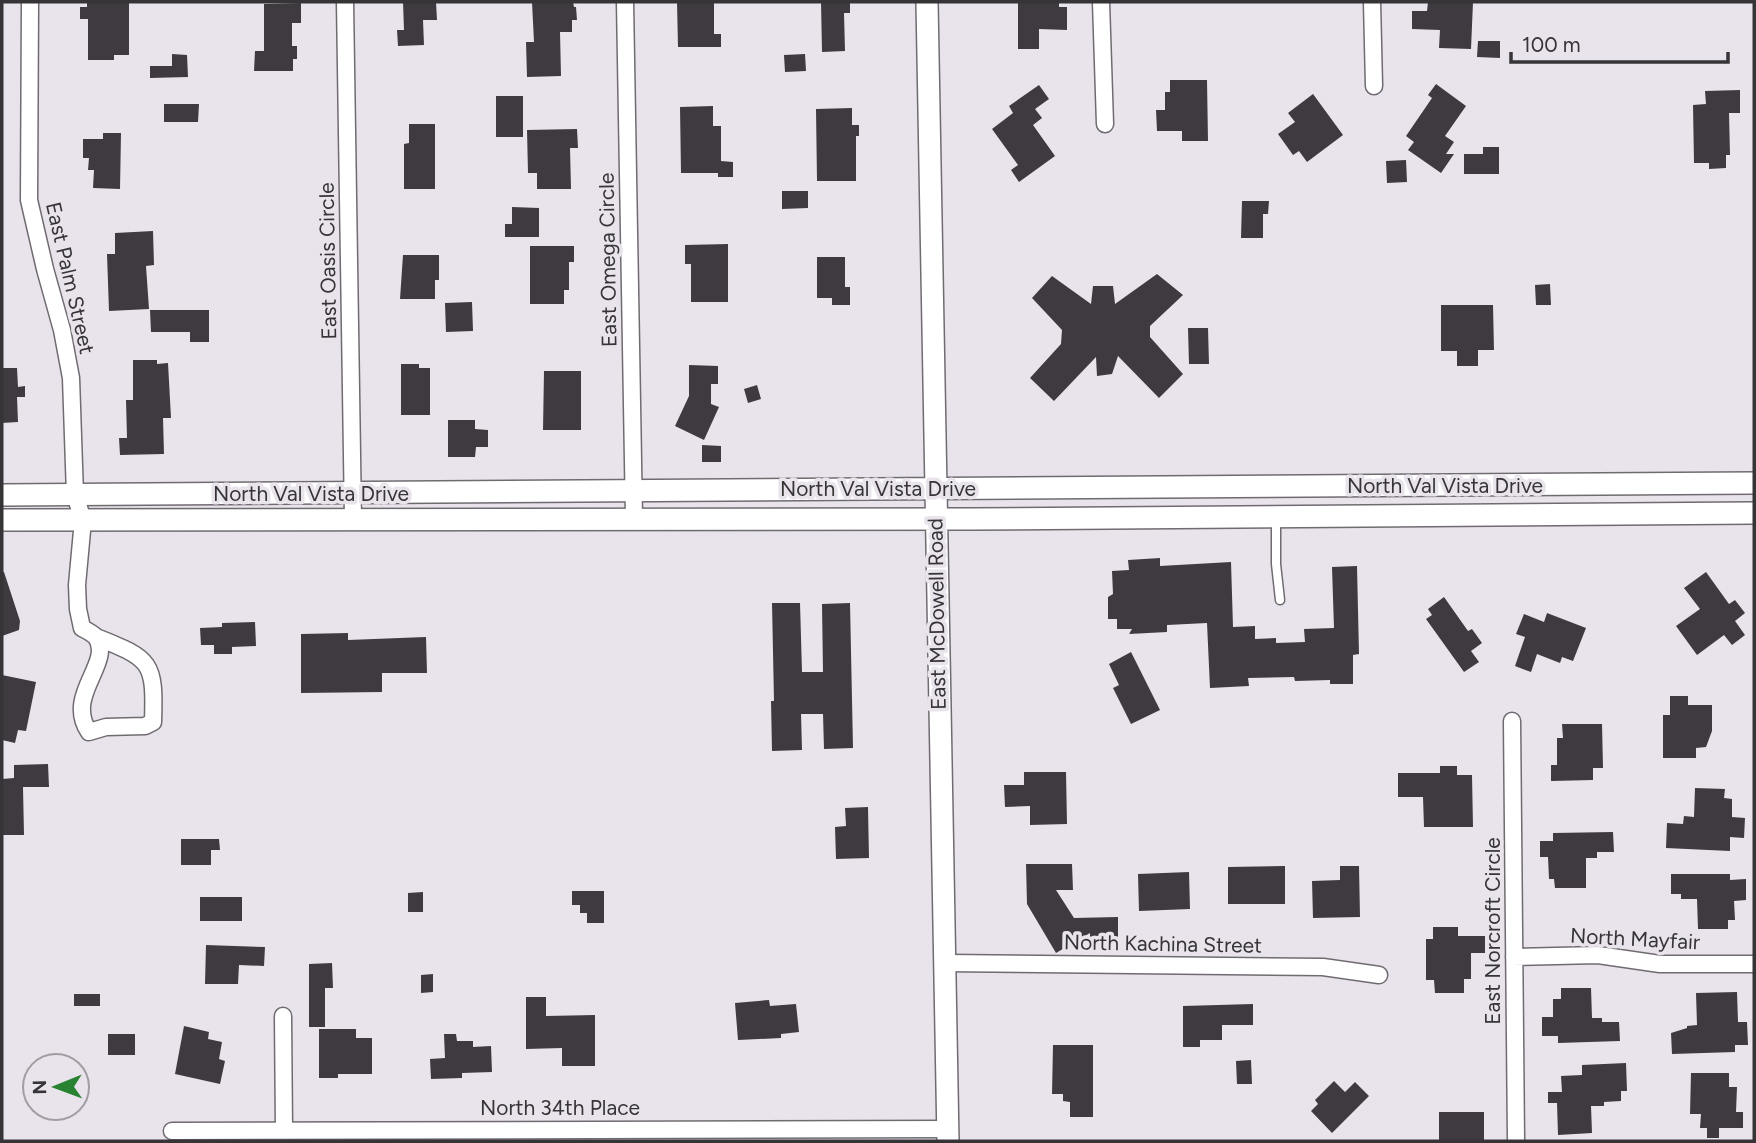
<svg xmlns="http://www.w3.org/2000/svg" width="1756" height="1143" font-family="Figtree,sans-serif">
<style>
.building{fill:#3f3a40}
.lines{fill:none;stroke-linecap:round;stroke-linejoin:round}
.service-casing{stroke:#706b71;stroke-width:11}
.minor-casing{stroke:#706b71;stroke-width:19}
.secondary-casing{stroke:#706b71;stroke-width:24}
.service{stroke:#fff;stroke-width:8}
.minor{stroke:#fff;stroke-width:16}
.secondary{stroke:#fff;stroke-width:21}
.labels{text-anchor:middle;stroke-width:7;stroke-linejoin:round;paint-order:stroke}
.street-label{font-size:21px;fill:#363437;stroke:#e9e3eb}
</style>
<rect width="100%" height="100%" fill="#e9e3eb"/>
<path class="building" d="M87,2H129V55H114V60H88V19H80V7H87Z
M403,2H436L437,20H423L424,45L398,46L397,30H404Z
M532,2H573L574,7H576L577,20H572V32H560L561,76L527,77L526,42H534Z
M677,2H714V34H721V47H678Z
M821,2H850V13H844L845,51L822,52Z
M1018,2H1059V7H1067V30L1039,29V49H1018Z
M1428,2H1473L1471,49L1439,48L1440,30L1412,29V11H1427Z
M301,3V23H292V46H297V59H293V71H254L255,51H264V4Z
M1478,41H1500V58L1477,57Z
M172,54L187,55L188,77L150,78V66H172Z
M805,54L806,71L785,72L784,55Z
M1170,80H1207L1208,141H1182V131H1157L1156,110H1165V92H1170Z
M1436,84L1466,106L1445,136L1454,142L1446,154H1454L1441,173L1408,150L1414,142L1406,136L1432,98L1428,95Z
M1039,85L1049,99L1035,109L1042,118L1033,125L1055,156L1019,182L1011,170L1018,165L992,129L1013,113L1009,106Z
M1740,90V113H1729L1730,155H1726V168L1709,169V163H1694L1693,105L1706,104L1705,91Z
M1313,94L1343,135L1307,162L1299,151L1293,155L1278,134L1295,122L1288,113Z
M496,96H523V137H496Z
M164,104H199L198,122H164Z
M713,106V126H721V161L733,162V177H718V173H681L680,107Z
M852,108V125H859V136H856V181H817L816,109Z
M409,124H435V189H404V144L409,143Z
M577,129L578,148H570L571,189H537V173H528L527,130Z
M103,133H121L120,189L93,188L94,170H88L89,158H83V139H103Z
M1483,147H1499V174H1464V154H1483Z
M1406,160L1407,182L1387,183L1386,161Z
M782,191H808V208L782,209Z
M1242,201H1269L1268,214H1263V238H1241Z
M512,207L539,208V237H505V224H512Z
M153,231L154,265L146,266L149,309L109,311L107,254H115V233Z
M728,244V302H691V264H685V245Z
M530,246H574V262H569V290H564V304H530Z
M403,255H439V280H435V299H400Z
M817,257H845V287H850V305H832V298H817Z
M1157,274L1183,295L1150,326V337L1183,374L1159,398L1118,356L1112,374L1097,376L1096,357L1054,401L1030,378L1061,344L1062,330L1032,298L1052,276L1091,304L1093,286H1113L1115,304Z
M1550,284L1551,305H1536L1535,285Z
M472,302L473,331L446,332L445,303Z
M1441,305H1493L1494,350H1478V366H1457V351H1441Z
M150,310H209V342H190V332H151Z
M1188,328H1208L1209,364H1189Z
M133,360H157V364L168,363L171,418H163L164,454L120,455L119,438H127L126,400H133Z
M401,364H419V368H430V415H401Z
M689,365L718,366V384H711V404L719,407L704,440L675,426L689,396Z
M2,368H17L18,387L25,386V397H17L18,422L2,423Z
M544,371H581V430H543Z
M757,385L761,399L748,403L744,389Z
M448,420H475V429L488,430V447H476L475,457H448Z
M702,445L721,446V462H702Z
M1160,558V566L1231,562L1233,627L1255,626V639L1276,638V643L1305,642L1304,629L1334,628L1332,567L1357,566L1359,654L1353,655V684H1330V680L1295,681L1294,677L1248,678L1249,686L1210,688L1207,623L1167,625V632L1129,634L1132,629H1117V619H1108V597L1113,594L1112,571L1129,570L1128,560Z
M2,572H4L20,621L19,630L2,636Z
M1706,572L1729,604L1735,600L1745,613L1735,621L1745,635L1732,645L1724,635L1697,655L1676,626L1700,609L1684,588Z
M1444,597L1468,631L1472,629L1482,643L1471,651L1479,662L1464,672L1426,619L1432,615L1428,609Z
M772,603H800L802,672H823L822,604L850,603L853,748L824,749L823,714H801L802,750L772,751L771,701H774Z
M1547,613L1586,628L1573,661L1562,657L1560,663L1537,654L1531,672L1515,666L1525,637L1516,634L1524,614L1544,622Z
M255,622L256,646L232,647V654H214V645H201L200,628L222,627V623Z
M348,633V640L426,637L427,673H382V692L301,693V634Z
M1131,652L1160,710L1131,724L1113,688L1119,685L1109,664Z
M2,675L36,682L26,731L18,730L15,743L2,740Z
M1670,696H1688V705H1712V731L1706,747L1696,748V758H1663V715H1670Z
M1562,724H1602L1603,768H1593V780L1551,781V765H1557V738H1563Z
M48,764L49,787H23L24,835H2V779L14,778V765Z
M1440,766H1457V775H1472L1473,827H1424L1423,797H1398V773H1440Z
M1024,772H1066L1067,824L1030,825V806L1005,807L1004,785H1024Z
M1695,788L1725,789L1724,798L1732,799V817L1745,818L1744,838L1730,837V851L1666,848L1667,823L1683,824L1684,816L1694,817Z
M868,807L869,858L836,859L835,827L846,826L845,808Z
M1613,832L1614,852H1597V858H1586V888H1555L1554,879H1549L1548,857H1540V841H1553V833Z
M181,839H219L220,850H211V865H181Z
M1026,864H1072L1073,890H1056L1074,918L1118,917V949H1090V933L1056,953L1027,904Z
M1285,866V904H1228V867Z
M1340,866H1359L1360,917L1313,918L1312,881L1340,880Z
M1189,872L1190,909L1139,911L1138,874Z
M1671,874H1730V880L1746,879V900L1734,901L1735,920H1728V929H1698L1697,899H1681V894H1671Z
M572,891H604V923H587V913H580V905H572Z
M423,892V912H408V893Z
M200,897H242V921H200Z
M1433,927H1458V936H1485V953H1471V979H1464V993H1435L1434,980H1426V939H1433Z
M206,945L265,947L264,966L239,965L238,984H205Z
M332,963L333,988H325V1027H309V964Z
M433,974V992L421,993V975Z
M1561,988H1591L1592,1018H1602V1022H1619L1620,1041L1558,1043V1036H1542V1017H1553V999H1561Z
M1737,992L1738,1022H1747L1748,1045H1735V1052L1672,1054L1671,1033L1687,1028V1026L1697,1025L1696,993Z
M74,994H100V1006H74Z
M526,997H546V1016L595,1015V1066H562V1048L526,1049Z
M769,1000L770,1006L796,1004L799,1032L781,1034V1038L738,1040L735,1003Z
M1253,1004V1025H1222V1040H1200V1047H1183V1006Z
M184,1026L209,1032L208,1039L222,1042L219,1059L225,1061L220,1084L175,1074Z
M319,1029H356V1038H372V1074H338V1078H319Z
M108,1034H135V1055H108Z
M444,1034H456L457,1041H473V1047L491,1046L492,1072L462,1073V1078L431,1079L430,1059L445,1058Z
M1053,1045H1093V1117H1070V1102L1063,1101V1094H1052Z
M1251,1060L1252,1084H1237L1236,1061Z
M1626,1063L1627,1091H1621V1101L1604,1102V1106H1591L1592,1133L1558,1135L1557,1103H1548V1092H1562L1561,1076L1582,1075V1065Z
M1691,1073H1729V1087H1737L1736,1112H1743V1128H1719V1138H1707V1128H1700L1701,1114H1690Z
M1334,1081L1345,1092L1355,1082L1369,1096L1332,1133L1311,1111L1318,1104L1315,1100Z
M1439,1112H1484V1141H1439Z"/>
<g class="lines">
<g class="service-casing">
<path id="service" d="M1276,520V564L1280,600"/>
</g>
<g class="minor-casing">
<path id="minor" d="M30,2L29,200L45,269L62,330L71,378L75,495L83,520L77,585L78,609L82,628C86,630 93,634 96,637C114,663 64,695 89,732L106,727L145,726L153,722C155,662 152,659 96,637
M345,2L353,520
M625,2L634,518
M1101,2L1105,124
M1372,2L1374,86
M1512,721L1516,1141
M1514,957L1598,955L1660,964H1754
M946,963L1323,967L1379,975
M283,1016L284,1130
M172,1131L948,1129"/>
</g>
<g class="secondary-casing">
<path id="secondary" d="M927,2L948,1141
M2,495L1754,483
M2,520L973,519L1754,513"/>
</g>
<use href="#service" class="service"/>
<use href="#minor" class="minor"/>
<use href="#secondary" class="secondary"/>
</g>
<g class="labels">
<g class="street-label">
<text transform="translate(608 260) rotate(-91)" y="7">East Omega Circle</text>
<text transform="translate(328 261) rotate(-91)" y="7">East Oasis Circle</text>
<text transform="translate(70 278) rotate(77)" y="7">East Palm Street</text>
<text x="1445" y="493">North Val Vista Drive</text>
<text x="878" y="496">North Val Vista Drive</text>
<text x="311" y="501">North Val Vista Drive</text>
<text transform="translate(937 614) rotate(-91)" y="7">East McDowell Road</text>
<text transform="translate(1493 931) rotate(-90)" y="7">East Norcroft Circle</text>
<text transform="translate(1635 939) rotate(3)" y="7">North Mayfair</text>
<text transform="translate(1163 944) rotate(1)" y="7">North Kachina Street</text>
<text x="560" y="1115">North 34th Place</text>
</g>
</g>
<rect width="1756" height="1143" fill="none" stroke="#363437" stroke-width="7"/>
<g transform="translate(56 1087) rotate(269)"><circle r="33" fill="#e9e3eb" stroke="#a19da3" stroke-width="2"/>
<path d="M0-5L12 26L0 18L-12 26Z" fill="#288231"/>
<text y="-10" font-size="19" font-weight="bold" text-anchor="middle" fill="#363437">N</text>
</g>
<path d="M1511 52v10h217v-10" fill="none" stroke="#363437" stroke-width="3.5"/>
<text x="1522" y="52" font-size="21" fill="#363437" stroke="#e9e3eb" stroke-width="5" paint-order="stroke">100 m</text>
</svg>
